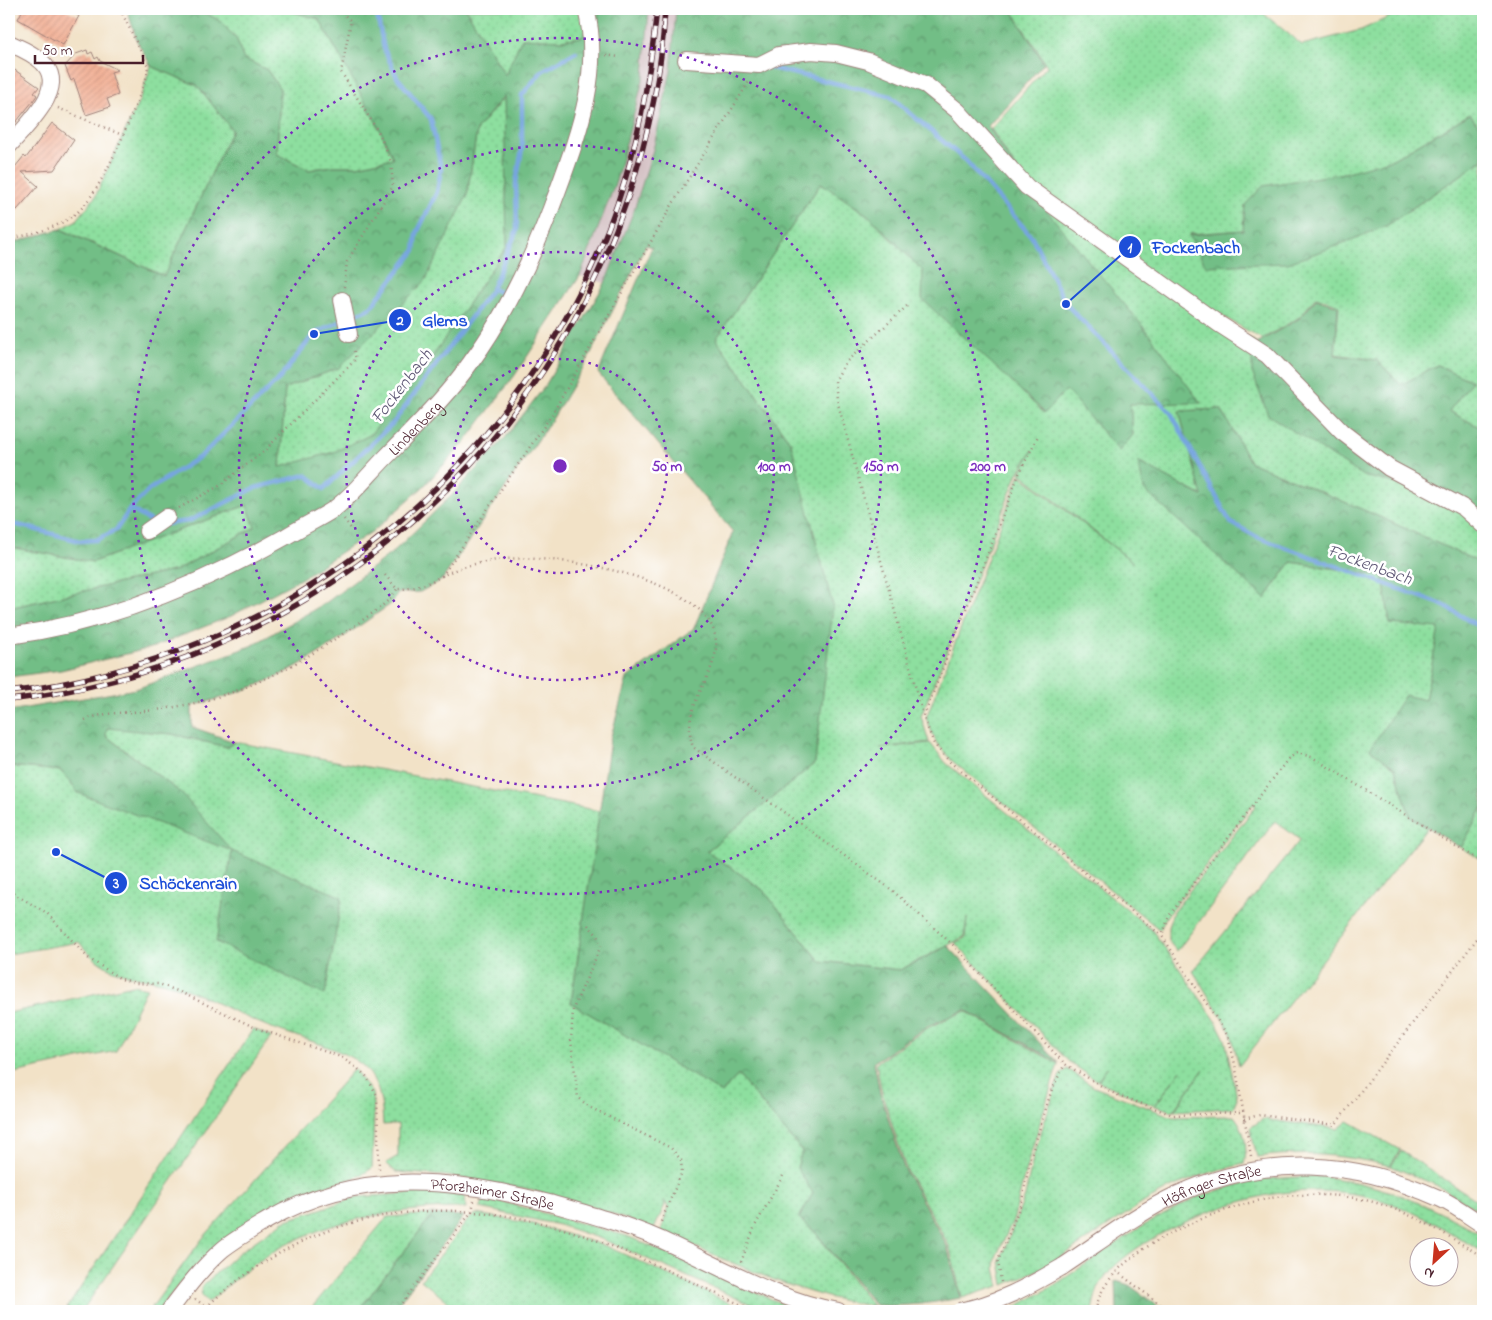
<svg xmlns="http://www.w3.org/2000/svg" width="1492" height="1320" font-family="'Indie Flower',sans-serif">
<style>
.railway{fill:#d2bec1}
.green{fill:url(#green-dots);stroke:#6c7f65}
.forest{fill:url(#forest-crowns);stroke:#5e6e58;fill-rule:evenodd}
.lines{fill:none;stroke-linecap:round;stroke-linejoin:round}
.stream{stroke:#76a5df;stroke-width:4.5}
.building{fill:url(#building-hatch)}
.minor-casing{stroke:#9e8079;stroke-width:18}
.path{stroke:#9e8079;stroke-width:2.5;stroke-dasharray:1 4;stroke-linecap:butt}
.minor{stroke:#fff;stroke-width:16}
.rail-casing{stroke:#4a1f2b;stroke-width:5.5}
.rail{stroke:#fff;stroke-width:4;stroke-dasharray:11;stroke-linecap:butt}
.minor-bridge-casing{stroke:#9e8079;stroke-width:18;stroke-linecap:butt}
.minor-bridge{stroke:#fff;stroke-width:16}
.ring{fill:none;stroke:#7b2cbf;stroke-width:2.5;stroke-dasharray:2.5 5}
.labels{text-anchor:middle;stroke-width:5;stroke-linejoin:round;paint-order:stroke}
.street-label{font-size:16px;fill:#4a1f2b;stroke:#fff}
.water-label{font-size:18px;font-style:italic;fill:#5c5573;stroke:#fff}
.centre{fill:#7b2cbf;stroke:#fff;stroke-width:2.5}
.ring-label{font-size:15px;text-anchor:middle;font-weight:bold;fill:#7b2cbf;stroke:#fff;stroke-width:5;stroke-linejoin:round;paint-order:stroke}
.leader{fill:none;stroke:#1d4ed8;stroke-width:2}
.callout-dot{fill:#1d4ed8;stroke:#fff;stroke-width:2}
.mark-label{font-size:15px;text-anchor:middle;font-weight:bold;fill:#fff}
.callout-label{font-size:18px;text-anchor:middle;font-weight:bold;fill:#1d4ed8;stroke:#fff;stroke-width:5;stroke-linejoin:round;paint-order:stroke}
</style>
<defs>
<pattern id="green-dots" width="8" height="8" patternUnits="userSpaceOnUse" patternTransform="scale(1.25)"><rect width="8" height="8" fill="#8ddf9f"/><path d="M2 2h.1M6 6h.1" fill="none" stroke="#7bbf89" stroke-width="1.8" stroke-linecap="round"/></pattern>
<pattern id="forest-crowns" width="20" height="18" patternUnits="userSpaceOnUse" patternTransform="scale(1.25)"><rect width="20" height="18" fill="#72be86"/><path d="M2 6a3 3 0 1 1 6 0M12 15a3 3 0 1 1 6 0" fill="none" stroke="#609a6e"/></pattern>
<pattern id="building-hatch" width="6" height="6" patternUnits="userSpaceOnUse" patternTransform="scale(1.25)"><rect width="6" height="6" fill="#f2b095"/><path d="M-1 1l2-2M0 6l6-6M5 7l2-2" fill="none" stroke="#d19781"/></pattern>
</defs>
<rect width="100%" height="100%" fill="#fff"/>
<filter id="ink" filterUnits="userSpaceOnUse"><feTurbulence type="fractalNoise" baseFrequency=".02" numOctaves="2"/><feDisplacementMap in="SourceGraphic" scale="10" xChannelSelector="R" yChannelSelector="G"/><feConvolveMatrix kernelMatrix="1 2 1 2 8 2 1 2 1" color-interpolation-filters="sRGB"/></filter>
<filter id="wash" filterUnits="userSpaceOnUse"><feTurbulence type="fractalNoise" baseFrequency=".0096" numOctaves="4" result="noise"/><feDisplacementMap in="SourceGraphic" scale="20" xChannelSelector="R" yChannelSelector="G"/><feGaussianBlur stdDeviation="1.12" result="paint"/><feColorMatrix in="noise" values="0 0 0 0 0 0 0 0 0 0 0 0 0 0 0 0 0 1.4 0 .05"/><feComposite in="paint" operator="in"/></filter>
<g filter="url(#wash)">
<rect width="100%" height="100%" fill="#f2e2c7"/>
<path class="railway" d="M649,9H676L671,71L653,150L634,210L605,283L580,276L616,181L644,76Z"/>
<path class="green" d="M198,9H282L319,19L379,127L393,158L357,166H332L309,170L277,154L280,89L267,70L243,58L237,40L220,21Z
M466,9H600L598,18L582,37L561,40L522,38L505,76Z
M1011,9H1258L1302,45L1361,30L1407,9H1483V131L1470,114L1393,159L1245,205L1244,230L1190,234L1386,226L1483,160V429L1449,411L1471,381L1437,365L1401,385L1377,360L1335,354L1339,305L1316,297L1300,317L1262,339L1191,298L1257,343L1363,476L1457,497L1483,512V564L1373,514L1250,462L1221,409L1179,411L1203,496L1138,463L1265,599L1291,562L1383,576L1390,624L1440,626L1425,700L1395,768L1410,816L1427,828L1239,1066L1231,1033L1193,971L1300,840L1275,821L1177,951L1168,941V927L1173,912L1256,806L1253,804L1166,917L1160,930L951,760L936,742L926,718L1020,475L1134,563L1020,473L1033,450L1018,473L921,716L929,742L880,748L930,743L946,763L1152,930L1216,1021L1225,1039L1237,1098L1233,1108L1174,1111L1204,1069L1173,1111L1155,1106L1181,1070L1154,1106L1098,1081L1107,1067L1097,1081L1068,1061L955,943L965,938L967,918L964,937L900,970L820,961L763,890L707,851L815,763L791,443L716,339L821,183L869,216L923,271L989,360L1044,413L1066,390L1133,435L1129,403L1200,402L1050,222L991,129L1047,66Z
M151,66L198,86L232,130L164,276L61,229L77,220L95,197L139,101Z
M505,96L507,246L431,359L370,435L334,452L280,468L285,388L339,368L467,196L477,129Z
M247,505L255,527L177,570L9,608V547L93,562Z
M107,727L172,734L227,747L235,742L600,811L571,1003L722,1092L738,1075L802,1151L797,1168L814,1193L799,1218L815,1232L873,1306C798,1296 730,1261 661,1232L668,1207L663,1199L665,1205L654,1229L587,1205L523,1188L447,1176L396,1172L386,1163L398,1156V1124L383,1125C382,1103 380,1082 363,1066C345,1048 287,1035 262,1024C234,1013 207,996 179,987C137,973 109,981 79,942L9,954V766L61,771L78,793H181L105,735Z
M1483,807V860L1461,848Z
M133,985L147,988L116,1051L9,1074V1013Z
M965,1011L1058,1064L1026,1169L1014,1218L996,1257L995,1268L999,1286L962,1298L949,1246L906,1169L882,1093L876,1063L929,1027Z
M253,1029L271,1037L82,1311H65Z
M354,1069L372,1093L374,1116L372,1168C355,1182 329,1183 308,1191C247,1215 196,1256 159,1311H149L202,1239Z
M1067,1069L1094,1087L1173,1117L1234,1116C1245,1129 1248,1147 1244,1164L1211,1172L1174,1186L1146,1201L1049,1265L1004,1285L1000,1261L1025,1196L1034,1154L1055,1089L1060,1075Z
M1263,1119L1338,1129L1348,1121L1400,1150L1390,1166C1345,1155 1303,1151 1257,1157L1250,1128Z
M1401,1151L1483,1204V1213L1436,1185L1391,1166Z
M1312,1176C1379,1181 1426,1204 1483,1235V1253C1446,1229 1404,1203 1360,1195C1335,1190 1306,1190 1281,1193C1231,1199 1128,1238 1101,1283C1096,1291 1094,1302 1092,1311H1018L1015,1307L1050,1288L1141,1227L1197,1197L1254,1180Z
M430,1192L465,1196L466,1208C401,1208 336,1217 278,1249C253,1263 230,1284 208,1302L202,1296L201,1287L237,1254L284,1221L357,1197Z
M485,1197L627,1236L799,1311H766L604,1240L559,1225L480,1208Z
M433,1214L358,1311H309L387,1217Z
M476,1214L529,1223L606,1246L734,1305L730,1311H459L421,1280L468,1220Z"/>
<path class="forest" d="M127,9H198L220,21L237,40L243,58L267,70L280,89L277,154L309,170L332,166H357L393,158L379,127L319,19L282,9H466L505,75L522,38L561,40L582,37L598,18L600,9H649L644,76L616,181L580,276L515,375L465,442L423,487L376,529L302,578L231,616L151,648L61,670L9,677V608L177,570L255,527L247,505L93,562L9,547V244L60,229L164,276L232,130L198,86L151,66L137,41ZM504,96L507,246L431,359L370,435L334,452L280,467L285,388L339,368L425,281L467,196L477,129Z
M676,9H1011L1044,63L988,126L1027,187L1150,335L1201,403L1130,404L1133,435L1119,451L1066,390L1045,413L922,299L923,271L869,216L821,183L716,339L791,443L833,607L815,763L707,851L763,890L820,961L900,970L948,946L1059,1063L965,1010L928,1026L874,1062L880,1093L904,1168L947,1246L961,1298C932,1303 904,1307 875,1305L815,1232L799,1218L813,1193L797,1168L802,1151L738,1075L722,1093L571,1003L610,740L627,678L694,628L733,532L598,373L652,247L646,245L587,361L553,418L442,580L420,592L398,593L391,604C354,629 318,657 278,676C251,689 222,698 192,706V727L235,742L227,747L172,734L107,728L106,736L181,793L232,851L342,897L325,995L216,942L232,851L78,793L61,771L9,766V711L136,689L253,645L327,602L394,551L452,495L505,438L545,386L605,283L634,210L653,150L671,71Z
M1470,114L1483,131V160L1386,226L1336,246L1288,263L1206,266L1189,235L1243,230L1245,205L1263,186L1344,173L1393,159Z
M1316,299L1338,306L1335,355L1377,360L1401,385L1437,365L1472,381L1449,411L1483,429V512L1457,497L1363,476L1268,415L1252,372V351L1257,343L1300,318Z
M1221,409L1250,462L1373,514L1483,564V807L1461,848L1410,816L1395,768L1370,749L1405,695L1425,700L1439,628L1390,624L1383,576L1291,562L1265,599L1144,490L1138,462L1202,496L1179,411Z
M433,1214L464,1216L393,1311H358Z
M1116,1281L1129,1285L1165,1311H1117Z"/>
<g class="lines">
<path class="stream" d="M771,68L890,96L966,161L1032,237L1066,304L1171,413L1230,522L1257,537L1443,605L1483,629
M492,289L502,293
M350,317L370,308L415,250L417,233L437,192L441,169L431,119L397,77L384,49L376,9
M130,509L152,522
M166,524L189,521L255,488L306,475L324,489L393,423L492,289L517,230L516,183L522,149V95L542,71L576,52
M9,525H18L80,541L96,540L116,530L130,509L150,489L201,456L280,378L314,334L343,320"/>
</g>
<g id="blocks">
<path class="building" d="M23,9H65L79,16L63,45L18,19Z
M87,50L88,54L92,52L95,59L98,57L100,61L118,70L111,72L118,95L107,99L110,107L86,115L74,79L71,81L65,66L76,54Z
M9,66L39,87L34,93L37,95L33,101L9,131Z
M52,123L74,140L54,170L22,172L38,186L17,210L9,208V162L15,167L24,156L26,158Z"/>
</g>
</g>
<g filter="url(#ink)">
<use href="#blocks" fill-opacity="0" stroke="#9e8079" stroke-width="1"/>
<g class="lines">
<g class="minor-casing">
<g id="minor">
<path d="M9,43C20,48 33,53 42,62C70,88 25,126 9,146"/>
<path d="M686,60L759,65L779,55L811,51L836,53L868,61L926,85L958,111L1027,187L1219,324L1267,355L1342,432L1389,468L1464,508L1483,525"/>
<path d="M342,300L349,334"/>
<path d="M147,531L167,517"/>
<path id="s1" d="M9,636C106,623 200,585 285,537C301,527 319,519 334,509C353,495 370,473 387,456C416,426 447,396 471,362C509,311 536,250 558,190C579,132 602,71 586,9"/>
<path id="s2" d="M1062,1267C1100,1242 1137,1213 1178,1194C1268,1154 1352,1159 1441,1199C1456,1206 1470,1217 1483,1225"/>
<path id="s3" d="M169,1311C185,1290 202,1267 223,1249C237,1238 253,1229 268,1220C358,1168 452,1178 549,1203C585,1213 622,1223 657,1238C714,1263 777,1301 838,1311"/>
</g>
</g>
<path class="path" d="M338,9L351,21L341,72L379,133L391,162L393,186L347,262L344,287
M606,55L619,57
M58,108L122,135
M9,239C31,234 56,229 74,215C102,195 134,110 147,76L148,66L120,9
M907,306L845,363L835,381L837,400L924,718L934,744L950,762L1162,936
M179,508L219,486L263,452L356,359L353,348
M344,519L352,530
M385,575L397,589C426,589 435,577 460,568C472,564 485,562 497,560C547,552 701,575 715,635C724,671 678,703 693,747L892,890L953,945L1065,1064L1115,1094L1173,1115L1242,1113
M442,576L551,416L672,205L750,80
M924,716L1019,474L1038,436
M85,720C103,712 124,713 145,711C160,710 175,707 190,704C252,691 306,660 357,624C372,613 387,605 397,589
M9,891L47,913L88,958L121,979L136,983L159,984L180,992L256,1028L341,1057L357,1068L366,1076L377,1095L379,1169
M588,925L597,935L601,946L573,1009L571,1040L578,1098L591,1108L671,1148L681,1160L682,1172L660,1224
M1244,1119L1260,1115L1335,1125L1483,931
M1251,1156L1235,1064L1228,1036L1162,936L1169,916L1288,759L1297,753L1312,757L1483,863
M741,1262L755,1226L784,1174
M1116,1271L1169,1311
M1001,1282L998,1261L1022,1201L1031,1156L1052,1089L1065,1064
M195,1299L212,1311
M203,1311C218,1295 237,1280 256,1268C360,1196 488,1197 604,1243C656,1263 705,1290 756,1311
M396,1311L472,1211L474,1201
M734,1311L738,1304
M1096,1311C1102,1249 1230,1202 1284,1196C1309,1194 1335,1194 1360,1199C1404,1207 1445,1234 1483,1257"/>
<use href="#minor" class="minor"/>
<g class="rail-casing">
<path id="rail" d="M9,692C280,659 508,482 608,229C636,158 649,84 657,9
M9,700C296,668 536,470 628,197C648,137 662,73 665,9"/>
</g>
<use href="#rail" class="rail"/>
<g class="minor-bridge-casing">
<path id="minor-bridge" d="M959,1311C997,1304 1029,1286 1062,1267"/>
</g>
<use href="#minor-bridge" class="minor-bridge"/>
</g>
</g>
<g class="ring">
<circle cx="560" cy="466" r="107"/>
<circle cx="560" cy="466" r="214"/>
<circle cx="560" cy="466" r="321"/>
<circle cx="560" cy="466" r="428"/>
</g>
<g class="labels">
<g class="street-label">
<text dy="6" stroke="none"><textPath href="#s1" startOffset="466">Lindenberg</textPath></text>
<text dy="6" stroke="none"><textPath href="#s2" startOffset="172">Höfinger Straße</textPath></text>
<text dy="6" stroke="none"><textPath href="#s3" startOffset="368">Pforzheimer Straße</textPath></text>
</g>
<g class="water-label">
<text transform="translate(401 386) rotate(-52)" y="6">Fockenbach</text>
<text transform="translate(1370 564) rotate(20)" y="6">Fockenbach</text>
</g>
</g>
<circle cx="560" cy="466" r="8" class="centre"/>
<g class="ring-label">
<text x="667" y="471">50 m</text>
<text x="774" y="471">100 m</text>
<text x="881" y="471">150 m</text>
<text x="988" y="471">200 m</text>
</g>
<path class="leader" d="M1066 304L1130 247M314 334L400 320M56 852L116 883"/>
<g class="callout-dot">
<circle cx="1066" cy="304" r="5"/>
<circle cx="314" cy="334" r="5"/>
<circle cx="56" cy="852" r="5"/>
<circle cx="1130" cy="247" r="12"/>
<circle cx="400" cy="320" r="12"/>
<circle cx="116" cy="883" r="12"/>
</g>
<g class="mark-label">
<text x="1130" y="252">1</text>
<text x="400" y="325">2</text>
<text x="116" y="888">3</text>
</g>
<g class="callout-label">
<text x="1196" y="253">Fockenbach</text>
<text x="445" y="326">Glems</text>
<text x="188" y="889">Schöckenrain</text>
</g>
<rect width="1492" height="1320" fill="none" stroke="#fff" stroke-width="30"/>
<g transform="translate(1434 1262) rotate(206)"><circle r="24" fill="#ffffff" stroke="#b7a5aa"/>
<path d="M0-4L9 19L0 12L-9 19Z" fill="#c8321e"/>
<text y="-8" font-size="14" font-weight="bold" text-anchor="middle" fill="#4a1f2b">N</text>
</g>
<path d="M35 55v8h108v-8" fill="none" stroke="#4a1f2b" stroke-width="2.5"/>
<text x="42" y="55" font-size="15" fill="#4a1f2b" stroke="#ffffff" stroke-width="4" paint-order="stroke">50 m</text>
</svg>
